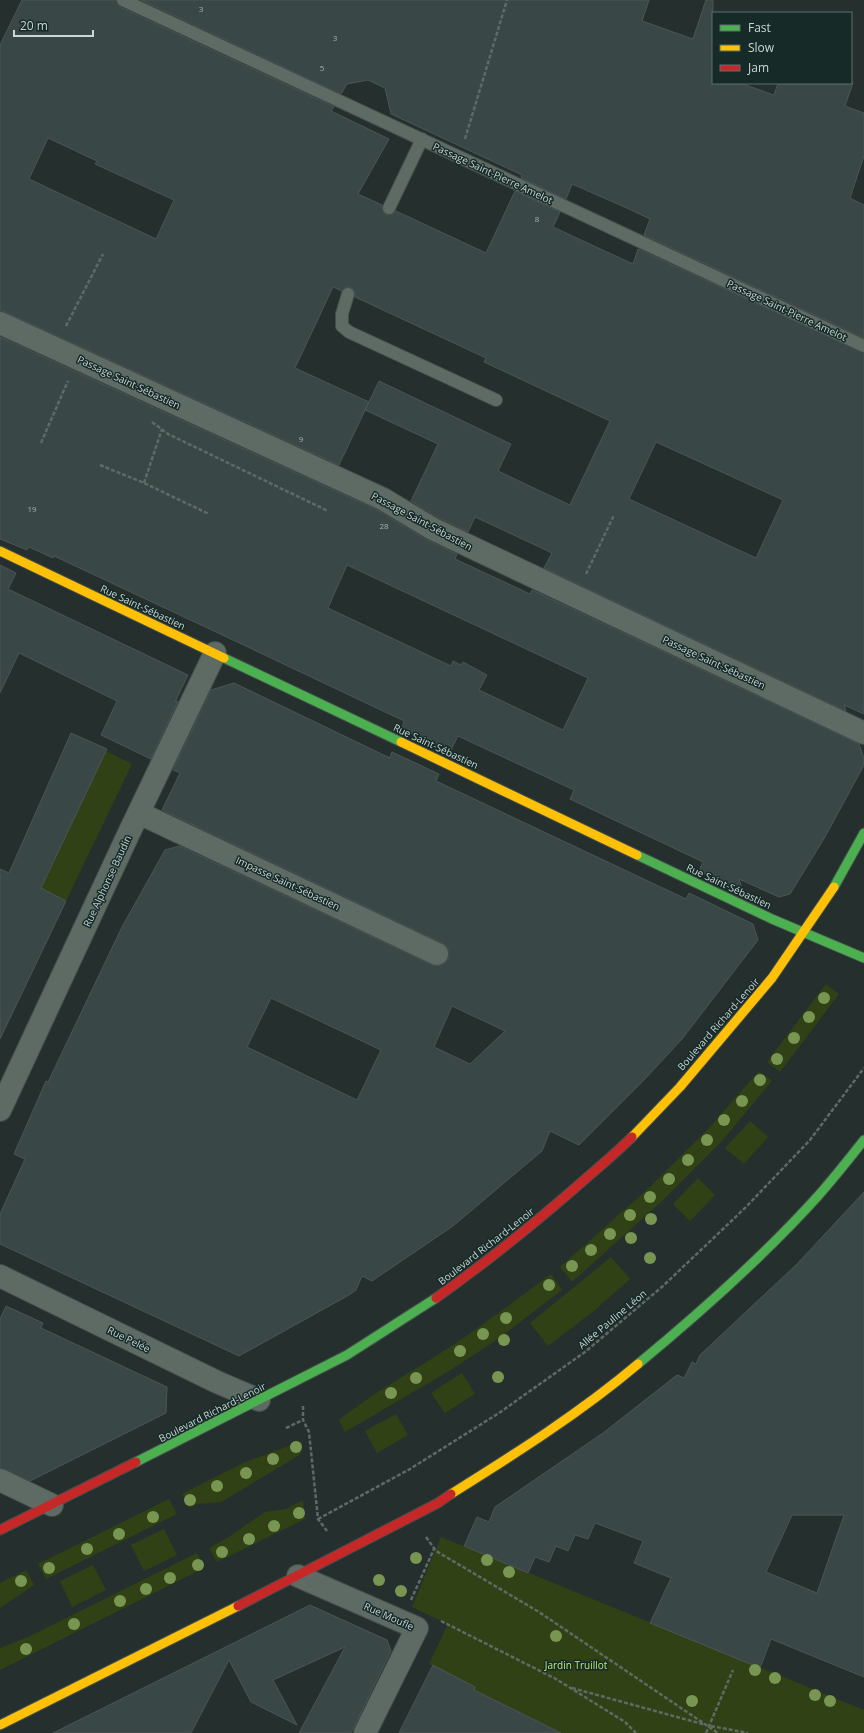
<svg xmlns="http://www.w3.org/2000/svg" width="864" height="1733" font-family="'Open Sans',sans-serif">
<style>
.green{fill:#304116}
.building{fill:#3a4747;stroke:#4c5454;fill-rule:evenodd}
.lines{fill:none;stroke-linecap:round;stroke-linejoin:round}
.lane-casing{stroke:#444d4b;stroke-width:14}
.street-casing{stroke:#444d4b;stroke-width:24}
.fast-casing{stroke:#444d4b;stroke-width:11}
.slow-casing{stroke:#444d4b;stroke-width:11}
.jam-casing{stroke:#444d4b;stroke-width:11}
.path{stroke:#606a65;stroke-width:2.5;stroke-dasharray:4 2;stroke-linecap:butt}
.lane{stroke:#5e6b64;stroke-width:12}
.street{stroke:#5e6b64;stroke-width:22}
.fast{stroke:#4caf50;stroke-width:9}
.slow{stroke:#ffc107;stroke-width:9}
.jam{stroke:#c62828;stroke-width:9}
.tree{fill:#789652}
.labels{text-anchor:middle;stroke-width:3;stroke-linejoin:round;paint-order:stroke}
.number-label{font-size:8px;fill:#a6b3b2}
.street-label{font-size:10px;fill:#cad7d5;stroke:#162a28}
.park-label{font-size:10px;fill:#bcea70;stroke:#162a28}
</style>
<rect width="100%" height="100%" fill="#25302e"/>
<path class="green" d="M106,751L132,764L66,901L41,888Z
M826,984L839,994L780,1072L767,1062Z
M759,1071L772,1081L721,1142L661,1202L572,1282L560,1267L649,1188L708,1129Z
M750,1121L768,1137L744,1164L725,1148Z
M698,1178L715,1195L690,1221L673,1204Z
M611,1257L630,1279L595,1310L548,1346L530,1323Z
M551,1274L562,1290L498,1339L449,1371L345,1432L339,1420C370,1395 403,1377 436,1356C476,1331 513,1302 551,1274Z
M462,1373L475,1394L445,1413L431,1393Z
M396,1414L408,1435L377,1453L365,1431Z
M302,1441L301,1454L221,1502L197,1504L189,1508L182,1494L245,1462Z
M169,1499L177,1514L46,1579L38,1564Z
M303,1500L305,1519L217,1562L209,1548L227,1538L265,1512L286,1509Z
M164,1529L177,1555L144,1571L131,1545Z
M441,1537L864,1710V1733H561L473,1691L475,1687L429,1664L448,1624L412,1607Z
M197,1553L204,1568L0,1670V1648L28,1637Z
M93,1565L106,1590L72,1607L60,1581Z
M26,1570L34,1585L0,1608V1583Z"/>
<path class="building" d="M22,0H116L120,7L334,107L331,111L389,139L358,194L382,205L383,212L386,215L393,214L396,211L486,253L515,191L560,212L553,227L633,264L638,249L864,353V714L844,705L846,711L544,568L552,553L518,537L475,517L468,532L439,518L411,501L438,444L365,410L379,381L511,444L498,471L570,505L610,421L484,362L486,358L355,297V292L351,287H346L342,291L333,287L295,368L369,402L339,465L5,312L0,311V45ZM48,138L97,161L95,164L174,200L156,239L29,179ZM656,442L783,500L756,558L629,499Z
M141,0H649L642,21L693,39L706,0H713V83H740L774,95L778,83H853L845,106L864,113V156L850,198L864,205V338L644,235L650,219L629,209L572,184L566,199L521,178L522,175L391,114L385,88L368,80L347,84L341,94Z
M0,337L377,510L427,540L457,554L455,559L530,594L532,590L859,744L864,758V765L825,837L790,894L779,897L739,879L743,891L699,871L703,862L570,799L574,790L458,736L450,752L402,729L404,721L233,640L54,556L53,558L29,547L27,550L0,539ZM347,565L588,678L563,730L479,690L487,675L463,662L461,665L453,661L451,666L328,608Z
M0,565L16,573L8,589L188,675L175,702L178,701L151,759L101,735L117,701L19,653L0,693Z
M234,683L390,758L392,752L439,774L436,781L686,899L689,893L753,924L758,940L682,1039L645,1079L579,1145L550,1131L542,1151L453,1226L372,1281L362,1276L356,1290L349,1295L239,1356L0,1244V1214L25,1159L14,1154L46,1081L48,1082L122,927L165,850L179,846L432,965L438,966L444,964L448,959L449,953L447,947L442,943L162,810L180,773L173,770L211,690ZM271,998L381,1050L357,1100L247,1047ZM452,1006L505,1031L470,1064L434,1047Z
M71,733L107,749L41,888L66,901L0,1039V869L9,873Z
M864,1192V1677L771,1639L760,1668L650,1623L671,1578L634,1563L643,1541L595,1523L588,1539L575,1535L568,1551L556,1546L549,1562L535,1557L528,1573L464,1546L477,1517L489,1522L495,1507L603,1433L677,1375L684,1378L692,1362L696,1364L700,1355L797,1264ZM792,1515H844L817,1593L766,1572Z
M6,1306L43,1323L41,1328L167,1387L166,1413L30,1481L0,1468V1319Z
M310,1605L387,1640L391,1651L351,1733H299L345,1647L273,1680L297,1725L251,1702L229,1660L191,1733H53Z
M433,1665L475,1687L474,1690L561,1733H399Z"/>
<g class="lines">
<g class="lane-casing">
<path id="lane" d="M123,0L864,346
M389,208L422,139
M348,294L342,314V326L349,332L496,400"/>
</g>
<g class="street-casing">
<path id="street" d="M0,323L383,499L433,529L864,733
M139,813L437,954
M0,1110L128,835L215,653
M0,1276L217,1382L259,1400
M0,1480L52,1505
M298,1576L417,1628L365,1733"/>
</g>
<g class="fast-casing">
<path id="fast" d="M224,658L401,742
M637,855L772,919L864,958
M834,887L864,833
M638,1364C701,1312 763,1257 818,1196C834,1178 849,1159 864,1140
M136,1462L347,1355L436,1298"/>
</g>
<g class="slow-casing">
<path id="slow" d="M0,551L224,658
M401,742L637,855
M632,1137L680,1087L772,978L834,887
M451,1494C515,1454 580,1413 638,1364
M0,1725L238,1606"/>
</g>
<g class="jam-casing">
<path id="jam" d="M436,1298C484,1264 530,1227 575,1188C594,1171 614,1155 632,1137
M0,1530L136,1462
M238,1606L438,1503L451,1494"/>
</g>
<path class="path" d="M465,139L507,0
M66,326L103,254
M152,422L168,434L328,511
M41,443L68,381
M100,465L144,483L209,514
M144,483L162,429
M586,574L614,515
M303,1406V1420L309,1432L318,1519L327,1531
M286,1428L303,1420
M318,1519L410,1469L499,1413L585,1352L663,1286L745,1208L810,1140L864,1068
M426,1537L436,1551L539,1612L718,1733
M411,1600L434,1549
M441,1621L556,1679L625,1722L636,1733
M572,1688L706,1725
M711,1726L748,1733
M706,1733L733,1670"/>
<use href="#lane" class="lane"/>
<use href="#street" class="street"/>
<use href="#fast" class="fast"/>
<use href="#slow" class="slow"/>
<use href="#jam" class="jam"/>
</g>
<g class="tree">
<circle cx="824" cy="998" r="6"/>
<circle cx="809" cy="1017" r="6"/>
<circle cx="794" cy="1038" r="6"/>
<circle cx="777" cy="1059" r="6"/>
<circle cx="760" cy="1080" r="6"/>
<circle cx="742" cy="1101" r="6"/>
<circle cx="724" cy="1120" r="6"/>
<circle cx="707" cy="1140" r="6"/>
<circle cx="688" cy="1160" r="6"/>
<circle cx="669" cy="1179" r="6"/>
<circle cx="650" cy="1197" r="6"/>
<circle cx="630" cy="1215" r="6"/>
<circle cx="651" cy="1219" r="6"/>
<circle cx="610" cy="1234" r="6"/>
<circle cx="631" cy="1238" r="6"/>
<circle cx="591" cy="1250" r="6"/>
<circle cx="650" cy="1258" r="6"/>
<circle cx="572" cy="1266" r="6"/>
<circle cx="549" cy="1285" r="6"/>
<circle cx="506" cy="1318" r="6"/>
<circle cx="483" cy="1334" r="6"/>
<circle cx="504" cy="1340" r="6"/>
<circle cx="460" cy="1351" r="6"/>
<circle cx="498" cy="1377" r="6"/>
<circle cx="416" cy="1378" r="6"/>
<circle cx="391" cy="1393" r="6"/>
<circle cx="296" cy="1447" r="6"/>
<circle cx="273" cy="1459" r="6"/>
<circle cx="246" cy="1473" r="6"/>
<circle cx="217" cy="1486" r="6"/>
<circle cx="190" cy="1500" r="6"/>
<circle cx="299" cy="1513" r="6"/>
<circle cx="153" cy="1517" r="6"/>
<circle cx="274" cy="1526" r="6"/>
<circle cx="119" cy="1534" r="6"/>
<circle cx="249" cy="1539" r="6"/>
<circle cx="87" cy="1549" r="6"/>
<circle cx="222" cy="1552" r="6"/>
<circle cx="416" cy="1558" r="6"/>
<circle cx="487" cy="1560" r="6"/>
<circle cx="198" cy="1565" r="6"/>
<circle cx="49" cy="1568" r="6"/>
<circle cx="509" cy="1572" r="6"/>
<circle cx="170" cy="1578" r="6"/>
<circle cx="379" cy="1580" r="6"/>
<circle cx="21" cy="1581" r="6"/>
<circle cx="146" cy="1589" r="6"/>
<circle cx="401" cy="1591" r="6"/>
<circle cx="120" cy="1601" r="6"/>
<circle cx="74" cy="1624" r="6"/>
<circle cx="556" cy="1636" r="6"/>
<circle cx="26" cy="1649" r="6"/>
<circle cx="755" cy="1670" r="6"/>
<circle cx="775" cy="1678" r="6"/>
<circle cx="815" cy="1695" r="6"/>
<circle cx="692" cy="1701" r="6"/>
<circle cx="830" cy="1701" r="6"/>
</g>
<g class="labels">
<g class="number-label">
<text x="201" y="12">3</text>
<text x="335" y="41">3</text>
<text x="322" y="71">5</text>
<text x="537" y="222">8</text>
<text x="301" y="442">9</text>
<text x="32" y="512">19</text>
<text x="384" y="529">28</text>
</g>
<g class="street-label">
<text transform="translate(493 173) rotate(25)" y="4">Passage Saint-Pierre Amelot</text>
<text transform="translate(787 310) rotate(25)" y="4">Passage Saint-Pierre Amelot</text>
<text transform="translate(129 382) rotate(25)" y="4">Passage Saint-Sébastien</text>
<text transform="translate(422 521) rotate(28)" y="4">Passage Saint-Sébastien</text>
<text transform="translate(143 607) rotate(25)" y="4">Rue Saint-Sébastien</text>
<text transform="translate(714 662) rotate(25)" y="4">Passage Saint-Sébastien</text>
<text transform="translate(436 746) rotate(25)" y="4">Rue Saint-Sébastien</text>
<text transform="translate(107 881) rotate(-65)" y="4">Rue Alphonse Baudin</text>
<text transform="translate(288 883) rotate(25)" y="4">Impasse Saint-Sébastien</text>
<text transform="translate(729 886) rotate(25)" y="4">Rue Saint-Sébastien</text>
<text transform="translate(718 1024) rotate(-49)" y="4">Boulevard Richard-Lenoir</text>
<text transform="translate(486 1246) rotate(-38)" y="4">Boulevard Richard-Lenoir</text>
<text transform="translate(612 1319) rotate(-40)" y="4">Allée Pauline Léon</text>
<text transform="translate(129 1339) rotate(26)" y="4">Rue Pelée</text>
<text transform="translate(212 1412) rotate(-27)" y="4">Boulevard Richard-Lenoir</text>
<text transform="translate(389 1616) rotate(24)" y="4">Rue Moufle</text>
</g>
<g class="park-label">
<text x="576" y="1669">Jardin Truillot</text>
</g>
</g>
<rect x="712" y="12" width="140" height="72" fill="#162a28" stroke="#5e6f6d"/>
<rect x="720" y="25" width="20" height="6" fill="#4caf50" stroke="#5e6f6d"/>
<text x="748" y="32" font-size="12" fill="#cad7d5">Fast</text>
<rect x="720" y="45" width="20" height="6" fill="#ffc107" stroke="#5e6f6d"/>
<text x="748" y="52" font-size="12" fill="#cad7d5">Slow</text>
<rect x="720" y="65" width="20" height="6" fill="#c62828" stroke="#5e6f6d"/>
<text x="748" y="72" font-size="12" fill="#cad7d5">Jam</text>
<path d="M14 30v6h79v-6" fill="none" stroke="#cad7d5" stroke-width="2"/>
<text x="20" y="30" font-size="12" fill="#cad7d5" stroke="#162a28" stroke-width="3" paint-order="stroke">20 m</text>
</svg>
